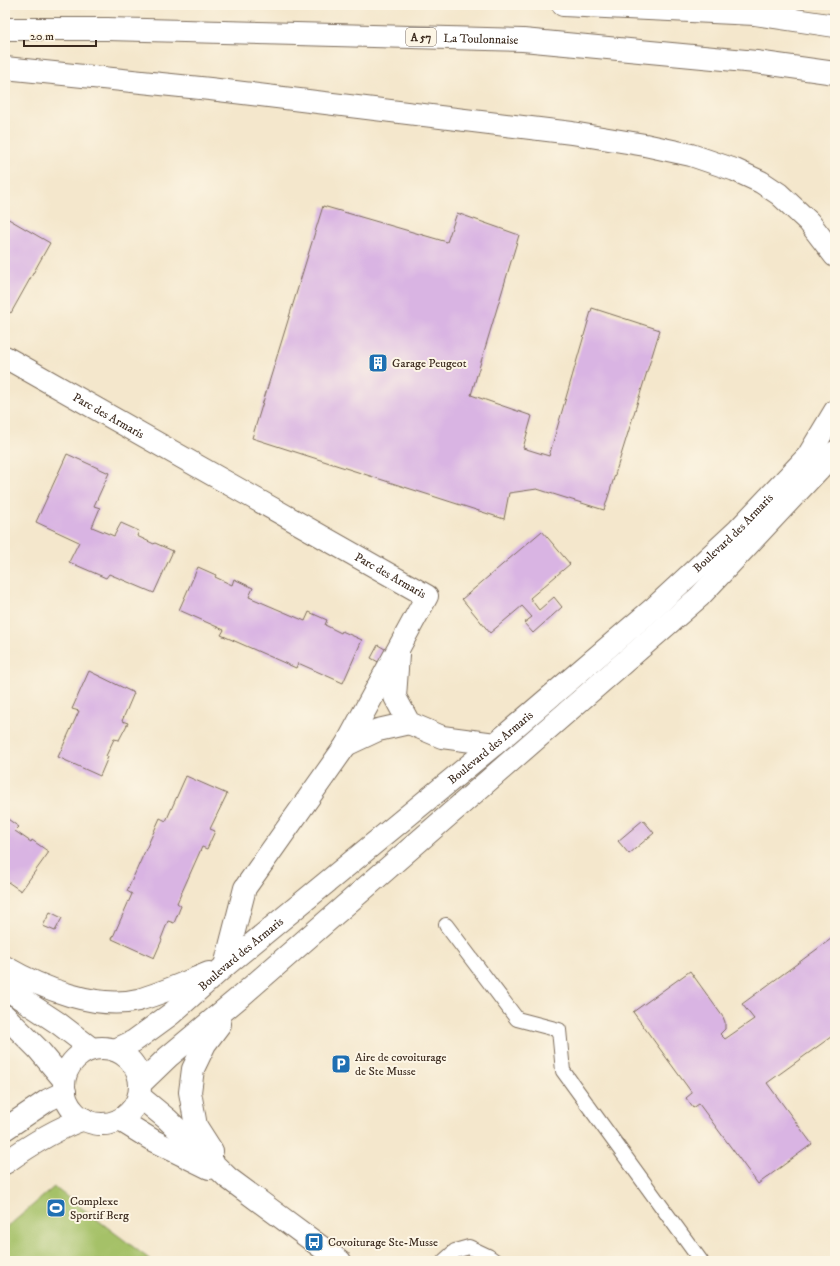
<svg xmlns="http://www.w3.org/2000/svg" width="840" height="1266" font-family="'IM FELL DW Pica',serif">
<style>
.green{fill:#a5c168;stroke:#707643}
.building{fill:#d9b4e3}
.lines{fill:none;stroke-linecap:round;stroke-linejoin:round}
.service-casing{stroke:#7c6c5b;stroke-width:16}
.minor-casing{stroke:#7c6c5b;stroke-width:24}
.secondary-casing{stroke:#7c6c5b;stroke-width:24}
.motorway-casing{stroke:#7c6c5b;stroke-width:24}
.service{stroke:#fff;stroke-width:14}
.minor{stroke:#fff;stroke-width:22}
.secondary{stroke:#fff;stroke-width:22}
.motorway{stroke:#fff;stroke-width:22}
.labels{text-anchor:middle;stroke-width:4;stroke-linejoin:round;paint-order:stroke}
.shield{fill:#fcf5e5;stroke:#75675a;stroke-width:1}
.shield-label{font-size:11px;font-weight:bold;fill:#3b2a1e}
.street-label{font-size:12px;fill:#3b2a1e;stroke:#fcf5e5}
.poi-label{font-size:12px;fill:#3b2a1e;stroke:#fcf5e5;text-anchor:start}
</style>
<rect width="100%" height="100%" fill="#fcf5e5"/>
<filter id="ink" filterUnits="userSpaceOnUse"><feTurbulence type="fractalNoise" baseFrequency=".025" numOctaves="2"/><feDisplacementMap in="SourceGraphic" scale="8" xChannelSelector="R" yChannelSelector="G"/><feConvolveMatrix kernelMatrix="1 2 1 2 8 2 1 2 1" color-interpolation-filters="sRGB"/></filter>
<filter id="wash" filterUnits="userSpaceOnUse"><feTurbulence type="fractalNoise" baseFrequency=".012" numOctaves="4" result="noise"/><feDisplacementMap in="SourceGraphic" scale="16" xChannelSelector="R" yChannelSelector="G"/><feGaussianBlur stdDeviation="0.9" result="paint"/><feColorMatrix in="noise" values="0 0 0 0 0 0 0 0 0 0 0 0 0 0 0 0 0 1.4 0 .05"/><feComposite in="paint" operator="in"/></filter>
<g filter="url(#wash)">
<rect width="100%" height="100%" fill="#f4e7cc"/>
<path class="green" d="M54,1187L152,1261H5V1229Z"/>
<g id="blocks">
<path class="building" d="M323,206L447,242L457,213L519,235L471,395L532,416L523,448L549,456L592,308L660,330L604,510L537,489L509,493L504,519L252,438Z
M5,217L50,243L11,313L5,309Z
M67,454L109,473L94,506L100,508L92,527L114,536L121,523L139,531L137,536L154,544L155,543L173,551L154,593L109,574L106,578L69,562L79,542L36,522Z
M542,531L570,564L530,598L539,610L554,597L562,607L533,633L524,623L532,617L522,606L490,633L462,599Z
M198,567L216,575L215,577L232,585L234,579L253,588L249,597L305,621L309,612L327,620L325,625L341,633L342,631L362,640L343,683L298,663L296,668L221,635L224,630L179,610Z
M378,645L390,652L382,664L371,658Z
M89,671L134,693L122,721L128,723L119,740L114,739L106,756L108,757L100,776L58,757L79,711L72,709Z
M186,776L227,794L210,829L215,831L207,849L202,847L177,903L181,906L174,923L168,921L161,939L162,940L154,958L112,939L132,894L127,891L160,818L166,821Z
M5,817L19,827L15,831L31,842L32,840L49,852L21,891L5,880Z
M643,820L654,833L629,854L618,841Z
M50,912L62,918L55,931L43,926Z
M835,936V1034L767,1083L812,1144L758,1184L699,1104L693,1108L686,1098L692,1093L633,1012L690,971L723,1017L725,1022V1029L720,1034L725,1039L754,1019L742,1004Z"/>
</g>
</g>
<g filter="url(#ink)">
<use href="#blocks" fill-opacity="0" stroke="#7c6c5b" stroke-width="1"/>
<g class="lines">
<g class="service-casing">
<path id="service" d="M446,925L517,1019L559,1030L563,1071L701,1261
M444,1261L455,1251L469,1247L488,1256L495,1261"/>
</g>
<g class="minor-casing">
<g id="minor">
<path id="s1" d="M5,357L427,596L346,745L245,888L225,966"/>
<path d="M398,655L395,697L409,723L442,737L495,744"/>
<path d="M346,745L378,730L409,723"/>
</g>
</g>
<g class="secondary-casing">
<g id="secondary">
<path d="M5,967C41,988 97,1010 138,1000C163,993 186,982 209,973"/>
<path d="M5,988L58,1023L92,1049"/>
<path d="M5,1016L38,1049L64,1080"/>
<circle cx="102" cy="1086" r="38"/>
<path id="s2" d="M115,1050L134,1041L171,1014L225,966L495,744L655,607L738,530L808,456L835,411"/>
<path d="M140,1084L168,1057L240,997L699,597L835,452"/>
<path d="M139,1096L167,1119L228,1178L340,1261"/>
<path d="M120,1120L154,1141L209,1168"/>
<path d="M5,1129L48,1100L65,1092"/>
<path d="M212,1151L196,1126L190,1092L193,1069L205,1044L220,1024"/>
<path d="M5,1163C30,1145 55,1129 84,1119"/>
</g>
</g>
<g class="motorway-casing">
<g id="motorway">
<path d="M563,5L755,14L835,26"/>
<path id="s3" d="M5,29H107L523,40L756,62L835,73"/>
<path d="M5,68L210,89L572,133L645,145L691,155L735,170L761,182L779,194L809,222L835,256"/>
</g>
</g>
<use href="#service" class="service"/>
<use href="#minor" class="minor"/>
<use href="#secondary" class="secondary"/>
<use href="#motorway" class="motorway"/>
</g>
</g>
<defs>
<g id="building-square" transform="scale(1)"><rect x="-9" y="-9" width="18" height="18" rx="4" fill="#1f6fb2" stroke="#fcf5e5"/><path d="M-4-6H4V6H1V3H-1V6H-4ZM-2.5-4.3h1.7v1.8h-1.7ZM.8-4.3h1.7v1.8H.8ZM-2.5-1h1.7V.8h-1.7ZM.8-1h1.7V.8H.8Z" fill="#fff"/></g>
<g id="parking-square" transform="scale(1)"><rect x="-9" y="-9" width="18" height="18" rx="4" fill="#1f6fb2" stroke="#fcf5e5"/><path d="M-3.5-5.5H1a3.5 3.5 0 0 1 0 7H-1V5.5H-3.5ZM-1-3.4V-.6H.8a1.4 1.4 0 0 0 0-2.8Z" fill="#fff"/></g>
<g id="stadium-square" transform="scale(1)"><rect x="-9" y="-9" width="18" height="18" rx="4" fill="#1f6fb2" stroke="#fcf5e5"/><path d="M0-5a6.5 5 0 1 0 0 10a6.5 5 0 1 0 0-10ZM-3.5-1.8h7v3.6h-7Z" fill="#fff"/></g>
<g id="bus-square" transform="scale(1)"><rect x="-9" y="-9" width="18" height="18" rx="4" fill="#1f6fb2" stroke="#fcf5e5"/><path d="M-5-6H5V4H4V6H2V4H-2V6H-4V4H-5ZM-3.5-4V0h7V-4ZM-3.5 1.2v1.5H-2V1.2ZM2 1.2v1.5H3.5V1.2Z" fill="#fff"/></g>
</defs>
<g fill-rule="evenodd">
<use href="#building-square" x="378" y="363"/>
<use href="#parking-square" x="341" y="1064"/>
<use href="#stadium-square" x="56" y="1208"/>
<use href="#bus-square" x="314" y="1242"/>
</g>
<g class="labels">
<rect class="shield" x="406" y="28" width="30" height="18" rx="3"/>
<g class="shield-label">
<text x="421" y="41">A 57</text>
</g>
<g class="street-label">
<text dy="4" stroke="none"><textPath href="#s3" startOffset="476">La Toulonnaise</textPath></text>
<text dy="4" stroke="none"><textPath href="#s1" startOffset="119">Parc des Armaris</textPath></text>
<text dy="4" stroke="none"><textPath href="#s2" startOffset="807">Boulevard des Armaris</textPath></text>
<text dy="4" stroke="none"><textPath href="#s1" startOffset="443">Parc des Armaris</textPath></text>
<text dy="4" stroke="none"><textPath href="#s2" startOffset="483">Boulevard des Armaris</textPath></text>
<text dy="4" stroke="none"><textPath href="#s2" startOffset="159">Boulevard des Armaris</textPath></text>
</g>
<g class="poi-label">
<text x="392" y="367">Garage Peugeot</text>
<text x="355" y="1061">Aire de covoiturage<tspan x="355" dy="14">de Ste Musse</tspan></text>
<text x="70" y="1205">Complexe<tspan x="70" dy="14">Sportif Berg</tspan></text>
<text x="328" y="1246">Covoiturage Ste-Musse</text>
</g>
</g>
<rect width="840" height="1266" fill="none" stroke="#fcf5e5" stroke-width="20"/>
<path d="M24 40v6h72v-6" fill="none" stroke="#3b2a1e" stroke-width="2"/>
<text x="30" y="40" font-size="12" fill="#3b2a1e" stroke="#fcf5e5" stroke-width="3" paint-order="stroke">20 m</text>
</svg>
